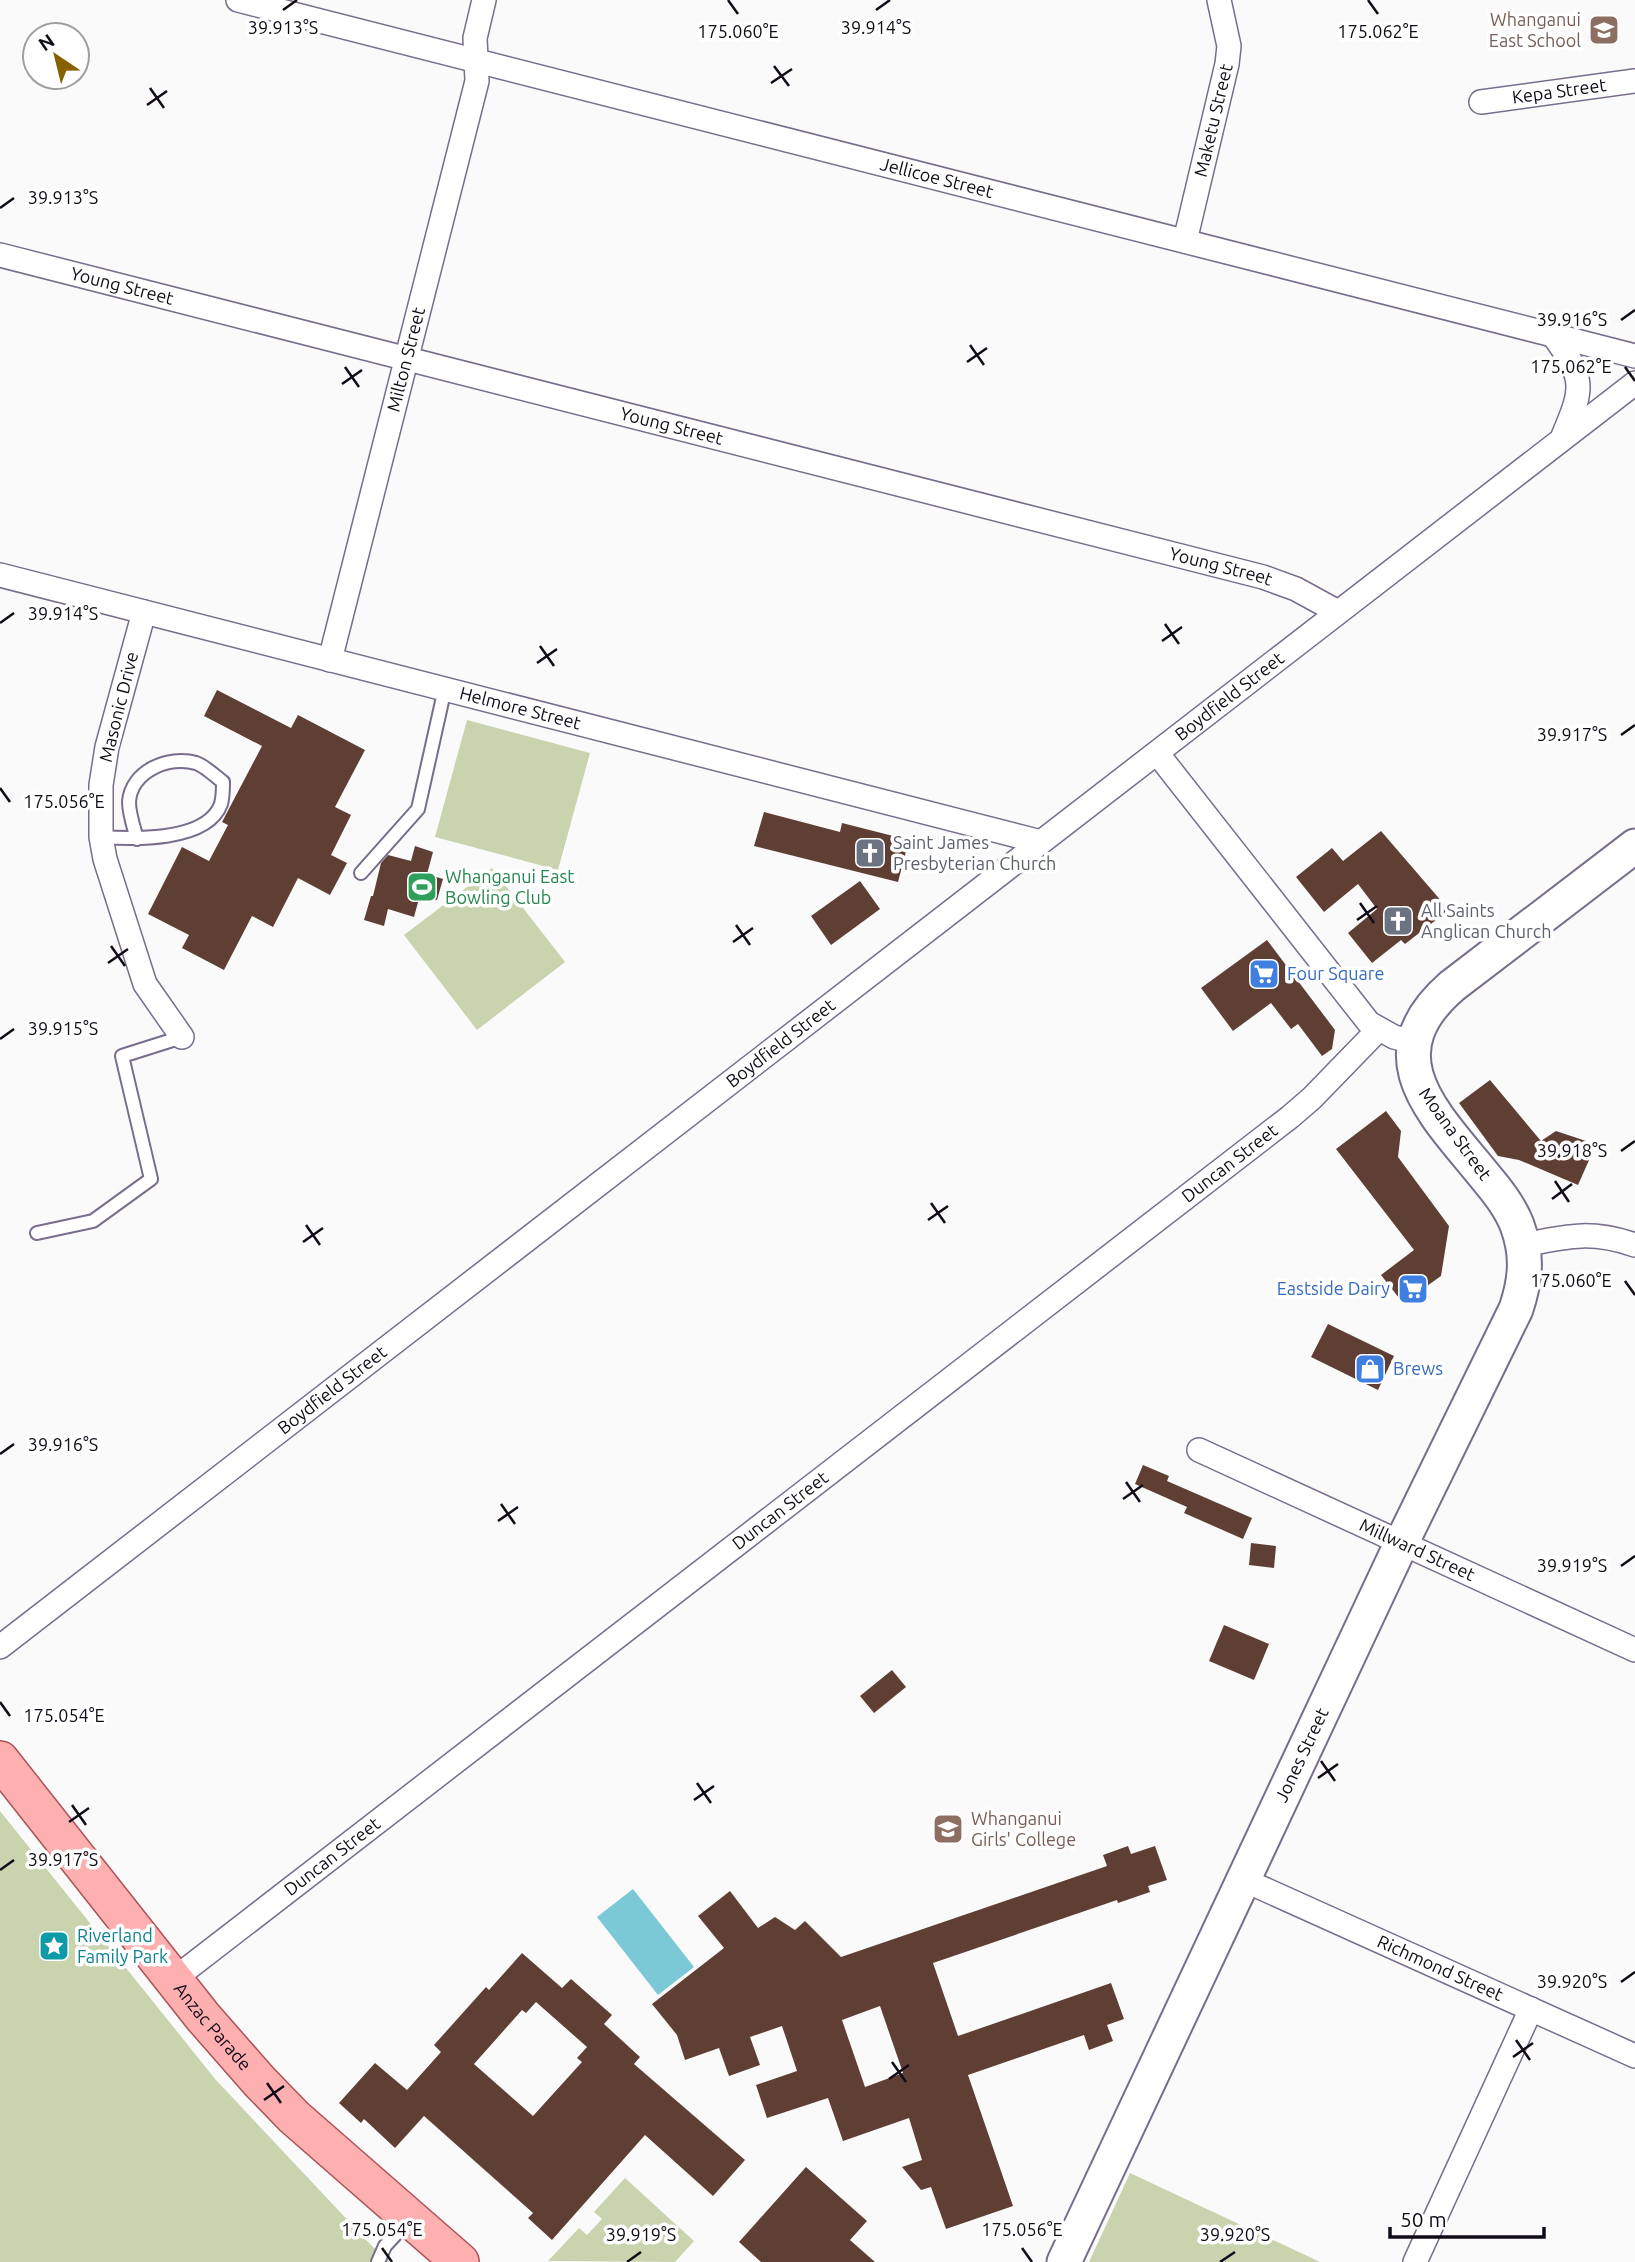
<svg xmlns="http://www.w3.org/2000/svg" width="1635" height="2262" font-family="Ubuntu,sans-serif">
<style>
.green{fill:#c9d4af}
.water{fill:#7bc8d6}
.building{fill:#5f3f34;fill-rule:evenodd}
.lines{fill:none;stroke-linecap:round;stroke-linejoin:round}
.lane-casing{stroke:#786d8c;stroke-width:16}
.street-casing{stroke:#786d8c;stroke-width:26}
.secondary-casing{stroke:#786d8c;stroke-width:37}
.primary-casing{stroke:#ab5358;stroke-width:40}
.lane{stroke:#fff;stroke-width:12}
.street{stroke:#fff;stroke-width:23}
.secondary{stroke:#fff;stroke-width:33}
.primary{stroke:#feafaf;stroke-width:37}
.ticks{fill:none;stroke:#110c18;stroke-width:2.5}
.labels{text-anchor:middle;stroke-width:7;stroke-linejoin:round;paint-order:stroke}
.education-label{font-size:18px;fill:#785e54;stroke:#fff;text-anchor:end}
.street-label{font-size:18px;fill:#110c18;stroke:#fff}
.worship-label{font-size:18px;fill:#5b616d;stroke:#fff;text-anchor:start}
.leisure-label{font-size:18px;fill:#27864d;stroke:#fff;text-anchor:start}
.shop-label{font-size:18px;fill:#366cbe;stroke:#fff;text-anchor:start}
.culture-label{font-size:18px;fill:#0d838f;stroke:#fff;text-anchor:start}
.ticks-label{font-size:18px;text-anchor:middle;fill:#110c18;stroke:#fff;stroke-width:7;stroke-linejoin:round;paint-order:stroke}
</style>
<rect width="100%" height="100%" fill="#fafafa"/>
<path class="green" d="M467,720L590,753L558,870L435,837Z
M492,868L565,962L477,1030L404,935Z
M0,1811L216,2080L372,2246L390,2262H0Z
M1130,2173L1320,2262H1089Z
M625,2178L694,2241L675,2262L548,2261L579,2228L587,2235L602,2219L594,2212Z"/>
<path class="water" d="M633,1889L694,1967L658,1995L597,1917Z"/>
<path class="building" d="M217,690L291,728L298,715L365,750L335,807L351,815L331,855L347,863L330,895L298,878L273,927L252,916L224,970L182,948L189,935L148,914L182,847L209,861L228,825L222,822L262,746L204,716Z
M764,812L840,832L842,823L909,840L898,882L754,846Z
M1381,831L1449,910L1405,944L1401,940L1372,963L1348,933L1377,909L1358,884L1324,912L1296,877L1332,848L1343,861Z
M415,846L433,852L427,874L443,879L437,900L420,895L414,917L388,909L384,926L364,920L371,896H373L381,863L388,855L411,861Z
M860,881L880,909L831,945L811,916Z
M1267,940L1335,1030L1332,1049L1322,1056L1298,1024L1291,1029L1271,1003L1233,1031L1201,988Z
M1490,1080L1541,1141L1556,1131L1586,1141L1580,1154L1590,1158L1578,1185L1519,1160L1498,1156L1459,1103Z
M1386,1111L1401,1131L1398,1157L1449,1226L1441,1276L1403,1303L1381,1275L1414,1250L1336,1149Z
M1328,1324L1394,1356L1378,1390L1311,1357Z
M1143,1465L1169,1476L1167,1481L1252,1518L1243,1539L1184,1513L1187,1507L1135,1484Z
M1251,1543L1276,1546L1274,1568L1249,1565Z
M1224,1625L1269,1644L1254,1680L1209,1661Z
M892,1670L906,1687L874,1713L860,1696Z
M1128,1846L1131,1854L1155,1846L1167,1880L1148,1886L1150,1892L1118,1903L1117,1900L933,1963L958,2036L1111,1983L1124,2019L1107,2025L1113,2041L1089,2050L1084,2035L968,2075L1013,2206L946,2229L931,2187L921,2190L902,2167L922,2160L909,2118L843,2141L828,2098L767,2118L756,2085L797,2071L782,2026L750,2037L760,2065L729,2076L719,2048L685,2060L677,2035L652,2004L724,1948L698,1916L730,1891L758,1928L775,1917L795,1930L805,1921L841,1957L1107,1866L1103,1855ZM880,2006L903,2073L865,2087L842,2020Z
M522,1953L562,1988L571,1979L612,2015L604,2024L640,2057L634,2064L745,2160L713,2196L645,2135L552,2240L528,2218L533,2213L424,2116L395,2148L364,2119L361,2123L339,2103L375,2063L407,2090L441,2052L434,2045L486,1987L489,1990ZM536,2002L587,2047L577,2058L582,2062L533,2116L474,2064L522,2010L526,2013Z
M806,2167L867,2221L850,2240L875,2262H761L739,2242Z"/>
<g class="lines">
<g class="lane-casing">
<path id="lane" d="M101,837C133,839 207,842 221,804C223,797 223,789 223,782C215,776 205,766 196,763C169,755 131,771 129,802C129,814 134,828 137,839
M361,873L418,809L445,688
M37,1233L93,1221L151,1179L122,1056L182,1037
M378,2262L385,2246L408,2221"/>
</g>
<g class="street-casing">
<g id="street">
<path id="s1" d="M238,0L1635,356"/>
<path id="s2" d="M1481,102L1635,81"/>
<path id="s3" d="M1185,241L1227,64L1229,46L1219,0"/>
<path id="s4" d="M0,255L1263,577L1296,589L1338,612"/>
<path d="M1553,335C1585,379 1584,387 1563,436"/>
<path id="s5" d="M0,575L1041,842"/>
<path d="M144,612L107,747L101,785V837L105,859L145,984L182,1037"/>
<path id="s6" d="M330,660L477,81L475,38L484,0"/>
<path d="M1157,753L1369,1023L1394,1037L1414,1042"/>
<path d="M1523,1245C1568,1236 1591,1230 1635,1245"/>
<path id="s7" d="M1199,1450L1635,1650"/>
<path id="s8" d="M0,1647L1635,383"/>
<path id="s9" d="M1244,1880L1635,2056"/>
<path id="s10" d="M174,1979L1290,1117L1312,1098L1378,1030"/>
<path d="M1415,2262L1531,2009"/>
</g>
</g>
<g class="secondary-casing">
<g id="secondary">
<path id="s11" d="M1064,2262L1401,1544L1516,1309C1526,1279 1528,1255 1517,1225C1511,1209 1499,1193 1488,1180C1438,1117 1369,1058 1452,986L1635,846"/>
</g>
</g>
<g class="primary-casing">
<g id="primary">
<path id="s12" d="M0,1760L203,2017L260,2082L294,2117L460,2262"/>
</g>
</g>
<use href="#lane" class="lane"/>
<use href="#street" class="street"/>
<use href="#secondary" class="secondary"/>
<use href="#primary" class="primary"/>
</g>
<path class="ticks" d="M728,0L738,14M1368,0L1378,14M283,10L297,0M876,10L890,0M774,66L789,86M771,83L792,69M150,88L164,108M147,105L167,91M0,208L14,198M1621,320L1635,310M970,345L984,365M967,362L987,348M345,367L359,387M1625,367L1635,381M342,384L362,370M0,623L14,613M1165,624L1179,644M1162,641L1182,627M540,646L554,666M537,663L557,649M1621,735L1635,725M0,788L10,802M1360,903L1374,923M1357,920L1377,906M736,925L750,945M733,942L753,928M111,946L125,966M108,963L128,949M0,1039L14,1029M1621,1151L1635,1141M1555,1181L1569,1202M1552,1199L1572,1184M931,1203L945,1223M928,1220L948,1206M306,1225L320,1245M303,1242L323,1228M1625,1281L1635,1295M0,1454L14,1444M1126,1482L1140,1502M1123,1499L1143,1485M501,1504L515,1524M498,1521L518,1507M1621,1566L1635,1556M0,1702L10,1716M1321,1761L1335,1781M1318,1778L1338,1764M697,1783L711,1803M694,1800L714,1786M72,1805L86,1825M69,1822L89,1808M0,1870L14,1860M1621,1982L1635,1972M1516,2040L1530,2060M1513,2057L1533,2043M892,2062L906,2082M889,2079L909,2065M267,2083L281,2103M264,2100L284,2086M382,2248L392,2262M1022,2248L1032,2262M627,2262L641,2252M1220,2262L1235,2252"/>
<defs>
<g id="school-square" transform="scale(1.575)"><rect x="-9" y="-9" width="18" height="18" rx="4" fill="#8d6e63" stroke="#fff"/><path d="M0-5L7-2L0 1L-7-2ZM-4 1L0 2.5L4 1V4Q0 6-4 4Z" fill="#fff"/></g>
<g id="church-square" transform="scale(1.575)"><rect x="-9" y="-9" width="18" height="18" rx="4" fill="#6b7280" stroke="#fff"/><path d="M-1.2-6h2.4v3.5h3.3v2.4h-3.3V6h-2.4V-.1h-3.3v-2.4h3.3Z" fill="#fff"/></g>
<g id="stadium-square" transform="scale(1.575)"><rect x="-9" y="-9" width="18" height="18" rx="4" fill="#2e9e5b" stroke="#fff"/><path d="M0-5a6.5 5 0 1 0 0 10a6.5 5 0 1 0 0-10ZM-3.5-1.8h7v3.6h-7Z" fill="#fff"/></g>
<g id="supermarket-square" transform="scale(1.575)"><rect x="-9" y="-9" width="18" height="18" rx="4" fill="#3f7fe0" stroke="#fff"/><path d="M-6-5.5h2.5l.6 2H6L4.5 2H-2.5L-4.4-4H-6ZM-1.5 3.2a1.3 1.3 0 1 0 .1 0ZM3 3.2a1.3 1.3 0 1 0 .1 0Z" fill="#fff"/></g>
<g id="shop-square" transform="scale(1.575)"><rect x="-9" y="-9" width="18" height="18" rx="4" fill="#3f7fe0" stroke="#fff"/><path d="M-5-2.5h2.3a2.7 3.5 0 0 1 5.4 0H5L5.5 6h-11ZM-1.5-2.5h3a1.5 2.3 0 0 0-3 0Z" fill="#fff"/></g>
<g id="sight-square" transform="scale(1.575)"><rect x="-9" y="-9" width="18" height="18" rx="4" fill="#0f9aa8" stroke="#fff"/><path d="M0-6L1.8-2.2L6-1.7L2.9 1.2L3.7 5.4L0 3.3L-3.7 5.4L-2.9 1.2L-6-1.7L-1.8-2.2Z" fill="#fff"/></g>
</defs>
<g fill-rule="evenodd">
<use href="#school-square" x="1604" y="30"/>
<use href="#church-square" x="870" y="853"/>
<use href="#stadium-square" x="422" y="887"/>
<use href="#church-square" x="1398" y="921"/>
<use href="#supermarket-square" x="1264" y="974"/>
<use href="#supermarket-square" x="1413" y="1289"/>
<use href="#shop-square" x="1370" y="1369"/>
<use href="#school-square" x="948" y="1829"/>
<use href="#sight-square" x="54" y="1946"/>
</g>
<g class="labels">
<g class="education-label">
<text x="1581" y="26">Whanganui<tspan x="1581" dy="21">East School</tspan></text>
<text x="971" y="1825" text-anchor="start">Whanganui<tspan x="971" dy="21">Girls' College</tspan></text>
</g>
<g class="street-label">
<text dy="6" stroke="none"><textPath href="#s2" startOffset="79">Kepa Street</textPath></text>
<text dy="6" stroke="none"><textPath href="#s3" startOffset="124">Maketu Street</textPath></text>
<text dy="6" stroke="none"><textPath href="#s1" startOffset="721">Jellicoe Street</textPath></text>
<text dy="6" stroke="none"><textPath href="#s4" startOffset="126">Young Street</textPath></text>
<text dy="6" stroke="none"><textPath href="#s6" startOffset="310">Milton Street</textPath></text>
<text dy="6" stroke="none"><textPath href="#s4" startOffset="693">Young Street</textPath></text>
<text dy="6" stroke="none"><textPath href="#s4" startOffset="1260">Young Street</textPath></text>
<text dy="6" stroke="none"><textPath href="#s8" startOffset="1554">Boydfield Street</textPath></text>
<text transform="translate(119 707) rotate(-76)" y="6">Masonic Drive</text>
<text dy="6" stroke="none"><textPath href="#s5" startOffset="537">Helmore Street</textPath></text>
<text dy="6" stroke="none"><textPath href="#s8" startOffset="987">Boydfield Street</textPath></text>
<text transform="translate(1455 1134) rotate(54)" y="6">Moana Street</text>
<text dy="6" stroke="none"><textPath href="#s10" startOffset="1334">Duncan Street</textPath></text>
<text dy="6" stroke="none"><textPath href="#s8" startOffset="420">Boydfield Street</textPath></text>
<text dy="6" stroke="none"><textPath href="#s10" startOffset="766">Duncan Street</textPath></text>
<text dy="6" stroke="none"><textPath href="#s7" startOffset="240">Millward Street</textPath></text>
<text dy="6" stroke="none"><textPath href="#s11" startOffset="560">Jones Street</textPath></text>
<text dy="6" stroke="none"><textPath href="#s10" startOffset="200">Duncan Street</textPath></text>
<text dy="6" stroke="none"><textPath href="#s9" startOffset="215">Richmond Street</textPath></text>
<text dy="6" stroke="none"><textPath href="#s12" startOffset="341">Anzac Parade</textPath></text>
</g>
<g class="worship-label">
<text x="893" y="849">Saint James<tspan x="893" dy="21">Presbyterian Church</tspan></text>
<text x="1421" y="917">All Saints<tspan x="1421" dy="21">Anglican Church</tspan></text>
</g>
<g class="leisure-label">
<text x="445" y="883">Whanganui East<tspan x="445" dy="21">Bowling Club</tspan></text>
</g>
<g class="shop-label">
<text x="1287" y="980">Four Square</text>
<text x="1390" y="1295" text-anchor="end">Eastside Dairy</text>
<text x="1393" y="1375">Brews</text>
</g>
<g class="culture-label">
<text x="77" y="1942">Riverland<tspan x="77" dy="21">Family Park</tspan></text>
</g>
</g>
<g class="ticks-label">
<text x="283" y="34">39.913°S</text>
<text x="876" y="34">39.914°S</text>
<text x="738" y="38">175.060°E</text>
<text x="1378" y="38">175.062°E</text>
<text x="63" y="204">39.913°S</text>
<text x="1572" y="326">39.916°S</text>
<text x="1571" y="373">175.062°E</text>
<text x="63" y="620">39.914°S</text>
<text x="1572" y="741">39.917°S</text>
<text x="64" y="808">175.056°E</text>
<text x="63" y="1035">39.915°S</text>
<text x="1572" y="1157">39.918°S</text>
<text x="1571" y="1287">175.060°E</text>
<text x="63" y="1451">39.916°S</text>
<text x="1572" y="1572">39.919°S</text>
<text x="64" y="1722">175.054°E</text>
<text x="63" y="1866">39.917°S</text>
<text x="1572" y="1988">39.920°S</text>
<text x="382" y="2236">175.054°E</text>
<text x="1022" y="2236">175.056°E</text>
<text x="641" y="2241">39.919°S</text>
<text x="1235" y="2241">39.920°S</text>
</g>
<g transform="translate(56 56) rotate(325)"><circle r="33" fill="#ffffff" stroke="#a09ea3" stroke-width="2"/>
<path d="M0-5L12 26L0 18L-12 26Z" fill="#876100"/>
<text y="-10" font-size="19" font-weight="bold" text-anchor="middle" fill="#110c18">N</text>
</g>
<path d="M1390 2227v10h154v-10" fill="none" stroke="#110c18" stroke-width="3.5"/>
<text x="1400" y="2227" font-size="21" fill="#110c18" stroke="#ffffff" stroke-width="5" paint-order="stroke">50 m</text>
</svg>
